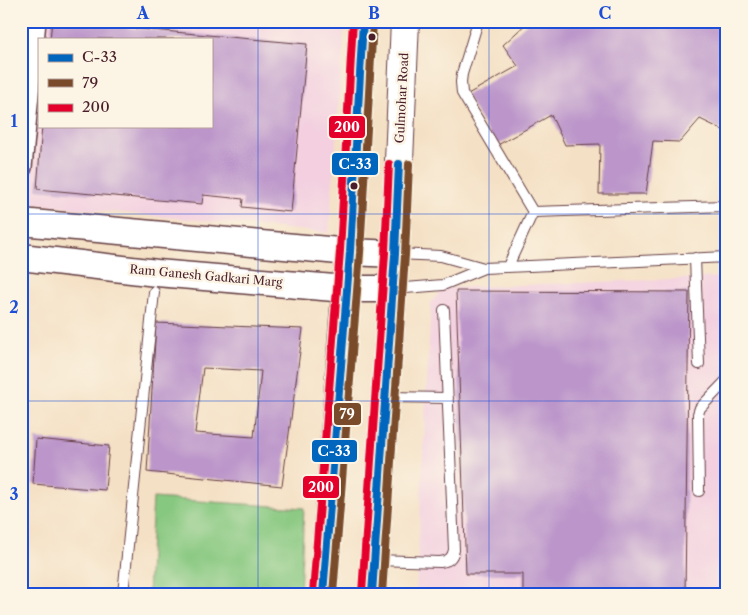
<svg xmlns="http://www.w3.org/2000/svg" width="748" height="615" font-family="'Libre Caslon Text',serif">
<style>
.built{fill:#f3cfe0;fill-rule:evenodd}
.green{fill:#87c880;stroke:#687456}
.building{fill:#bc96ca;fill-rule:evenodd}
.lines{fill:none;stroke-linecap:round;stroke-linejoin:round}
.service-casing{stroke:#643c42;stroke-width:12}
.minor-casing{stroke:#643c42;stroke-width:24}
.tertiary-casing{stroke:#643c42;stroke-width:29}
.primary-casing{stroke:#643c42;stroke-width:30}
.service{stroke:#fff;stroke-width:10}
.minor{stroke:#fff;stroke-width:21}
.tertiary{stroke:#fff;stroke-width:26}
.primary{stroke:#fff;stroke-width:28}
.bus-1-casing{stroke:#fcf5e5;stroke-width:11}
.bus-2-casing{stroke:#fcf5e5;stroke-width:11}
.bus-3-casing{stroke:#fcf5e5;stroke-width:11}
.bus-1{stroke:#0065bd;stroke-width:8}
.bus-2{stroke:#7a4b2a;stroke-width:8}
.bus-3{stroke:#e4002b;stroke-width:8}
.grid{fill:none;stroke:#1d4ed8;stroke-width:1;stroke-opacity:0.55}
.bus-dot{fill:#4a1f2b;stroke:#fcf5e5;stroke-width:2}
.labels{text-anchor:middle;stroke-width:5;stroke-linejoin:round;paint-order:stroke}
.street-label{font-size:12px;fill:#4a1f2b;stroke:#fcf5e5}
.line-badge{stroke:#fcf5e5;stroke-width:2}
.badge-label{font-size:14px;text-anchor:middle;font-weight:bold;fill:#fff}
.neatline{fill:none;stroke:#1d4ed8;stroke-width:2}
.grid-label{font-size:16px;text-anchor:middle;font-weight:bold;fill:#1d4ed8}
</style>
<rect width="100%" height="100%" fill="#fcf5e5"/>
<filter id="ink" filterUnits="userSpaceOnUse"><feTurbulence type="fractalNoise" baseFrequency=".02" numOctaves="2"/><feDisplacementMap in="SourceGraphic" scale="10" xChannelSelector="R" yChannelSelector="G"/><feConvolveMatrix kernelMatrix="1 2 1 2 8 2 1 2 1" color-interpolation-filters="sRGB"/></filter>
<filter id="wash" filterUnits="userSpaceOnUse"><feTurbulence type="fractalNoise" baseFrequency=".0096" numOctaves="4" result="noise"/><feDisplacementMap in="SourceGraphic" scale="20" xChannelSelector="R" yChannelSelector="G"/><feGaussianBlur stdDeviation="1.12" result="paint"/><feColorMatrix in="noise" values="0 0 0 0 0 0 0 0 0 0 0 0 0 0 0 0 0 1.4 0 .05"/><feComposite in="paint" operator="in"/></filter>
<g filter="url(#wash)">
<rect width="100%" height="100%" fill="#f4e0c4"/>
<path class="built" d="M21,21H345L329,233L21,203ZM39,39H211V126H39Z
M727,277V594H416L431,302L444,288Z"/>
<path class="green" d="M153,498L304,508L300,594H148Z"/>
<g id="blocks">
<path class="building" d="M52,21L307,44L291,212L242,207L243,199L203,195L202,204L37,189L42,126H211V39H50Z
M127,21H151L150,25L127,23Z
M529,21H727V54L723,60L727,62V132L700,119L680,142L653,141L646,194H599L600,144L565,145L551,115L496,146L466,95L518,66L503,45Z
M456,291L689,292L685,594H523V574H466Z
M156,323L303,329L282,486L147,472ZM203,368L261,371L254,437L195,433Z
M36,439L109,446L105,490L33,484Z"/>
</g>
</g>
<g filter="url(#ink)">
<use href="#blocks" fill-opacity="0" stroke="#643c42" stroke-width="1"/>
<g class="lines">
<g class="service-casing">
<path id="service" d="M478,21L462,74L461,82L462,93L533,212
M397,254L441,256L484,268L727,257
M724,257L727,308
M695,258L699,364
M508,266L533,212L725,206L727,209
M393,289L443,285L484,268
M386,397L448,398
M699,491L698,414L700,408L727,380
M375,560L440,562C448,561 452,559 454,550L444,310
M123,594L154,292"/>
</g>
<g class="minor-casing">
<path id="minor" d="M21,167L35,21"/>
</g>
<g class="tertiary-casing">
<path id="tertiary" d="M21,222L350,252L395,254
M21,257L157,273L346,289H392"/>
</g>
<g class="primary-casing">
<path id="primary" d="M323,594L346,289L350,252L363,21
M372,594L395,254L405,21"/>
</g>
<use href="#service" class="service"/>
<use href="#minor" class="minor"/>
<use href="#tertiary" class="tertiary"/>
<use href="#primary" class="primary"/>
<g class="bus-1-casing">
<path id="bus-1" d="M323,594L350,252L363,21
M372,594L395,254L399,164"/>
</g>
<g class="bus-2-casing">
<path id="bus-2" d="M333,594L360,253L373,22
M382,594L405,255L409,164"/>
</g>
<g class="bus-3-casing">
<path id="bus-3" d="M313,593L340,251L353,21
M362,593L385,253L389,164"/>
</g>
<use href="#bus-1" class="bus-1"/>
<use href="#bus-2" class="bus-2"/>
<use href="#bus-3" class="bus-3"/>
</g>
</g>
<path class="grid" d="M258,21V594M489,21V594M21,214H727M21,401H727"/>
<g class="bus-dot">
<circle cx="372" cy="37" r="4.5"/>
<circle cx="354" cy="186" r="4.5"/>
</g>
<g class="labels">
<g class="street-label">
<text transform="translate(402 98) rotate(-87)" y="4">Gulmohar Road</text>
<text transform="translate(206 276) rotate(5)" y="4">Ram Ganesh Gadkari Marg</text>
</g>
</g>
<g class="line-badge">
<rect x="328" y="115" width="38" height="24" rx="5" fill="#e4002b"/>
<rect x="331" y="152" width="48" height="24" rx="5" fill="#0065bd"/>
<rect x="333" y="402" width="29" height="24" rx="5" fill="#7a4b2a"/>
<rect x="311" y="439" width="47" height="24" rx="5" fill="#0065bd"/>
<rect x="302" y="475" width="38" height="24" rx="5" fill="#e4002b"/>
</g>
<g class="badge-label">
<text x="347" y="132">200</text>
<text x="355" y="169">C-33</text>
<text x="347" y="419">79</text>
<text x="334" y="456">C-33</text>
<text x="321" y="492">200</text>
</g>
<rect width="748" height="615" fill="none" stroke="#fcf5e5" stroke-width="55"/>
<rect x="38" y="38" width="175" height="90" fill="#fcf5e5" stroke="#b59f9b"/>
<rect x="48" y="54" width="25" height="8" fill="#0065bd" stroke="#b59f9b"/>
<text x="82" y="62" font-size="15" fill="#4a1f2b">C-33</text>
<rect x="48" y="79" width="25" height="8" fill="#7a4b2a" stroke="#b59f9b"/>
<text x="82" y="88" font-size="15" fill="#4a1f2b">79</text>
<rect x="48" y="104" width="25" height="8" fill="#e4002b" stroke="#b59f9b"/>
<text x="82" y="112" font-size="15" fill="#4a1f2b">200</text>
<rect x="28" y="28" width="692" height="560" class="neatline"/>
<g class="grid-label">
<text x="143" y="19">A</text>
<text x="374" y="19">B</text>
<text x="605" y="19">C</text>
<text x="14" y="127">1</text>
<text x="14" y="313">2</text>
<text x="14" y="500">3</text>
</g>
</svg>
